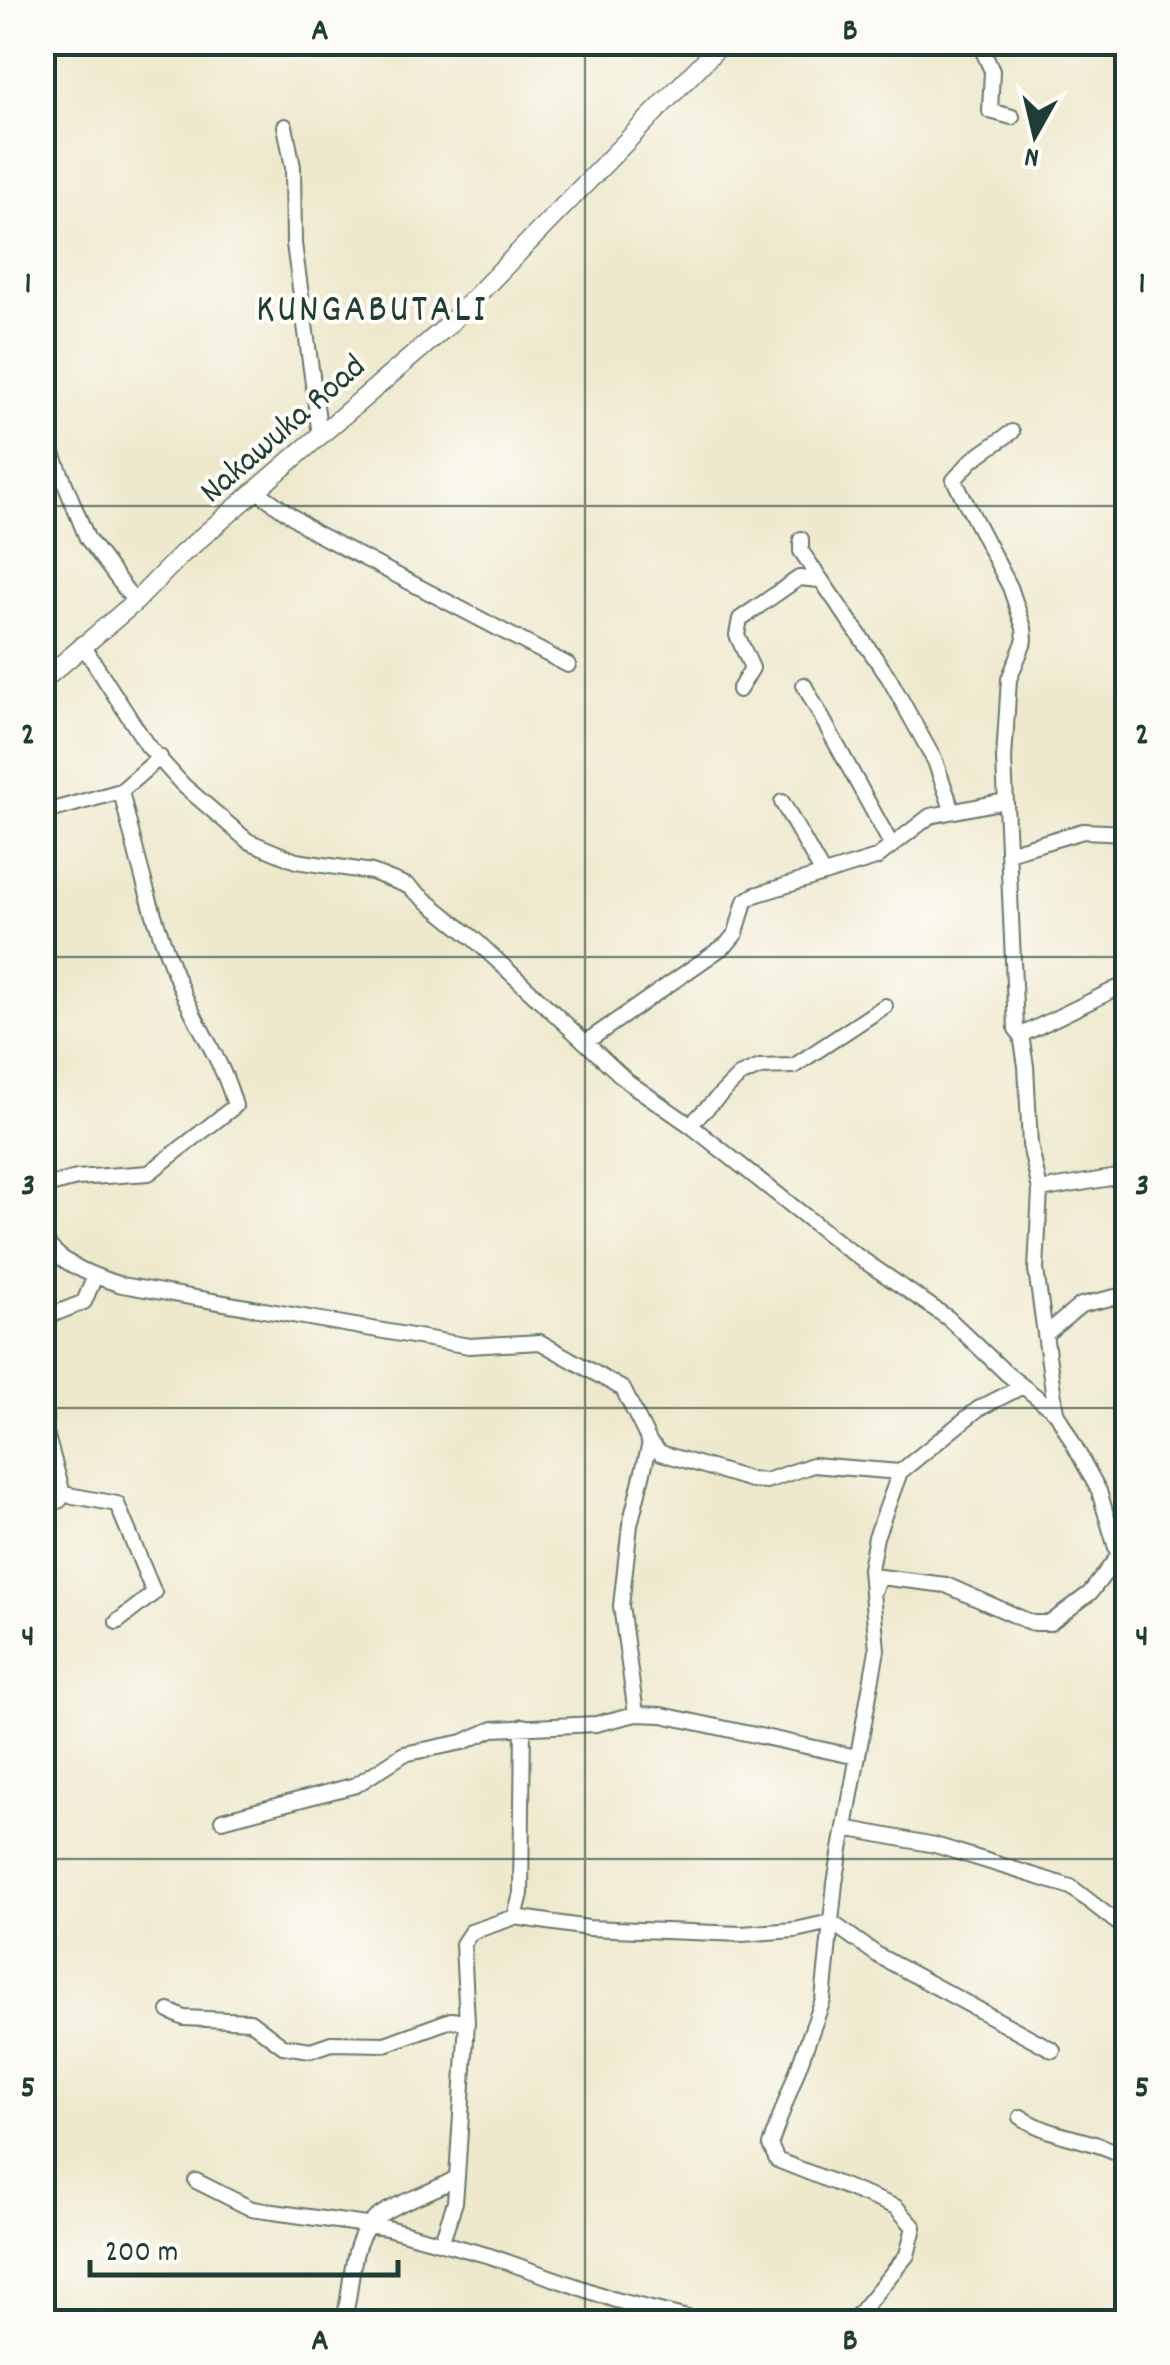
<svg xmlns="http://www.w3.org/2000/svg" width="1170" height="2365" font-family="Dekko,sans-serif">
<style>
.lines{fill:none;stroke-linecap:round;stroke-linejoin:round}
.minor-casing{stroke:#677969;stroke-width:18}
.major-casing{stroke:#677969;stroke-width:21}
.minor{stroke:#fff;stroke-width:14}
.major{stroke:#fff;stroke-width:18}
.grid{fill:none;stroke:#1f3d34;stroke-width:2.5;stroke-opacity:0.55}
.labels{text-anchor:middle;stroke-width:8;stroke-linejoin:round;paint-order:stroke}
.street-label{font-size:35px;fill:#1f3d34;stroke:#fdfcf7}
.quarter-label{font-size:40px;letter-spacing:2.5px;fill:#1f3d34;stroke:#fdfcf7}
.neatline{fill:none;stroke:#1f3d34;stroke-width:4}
.grid-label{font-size:32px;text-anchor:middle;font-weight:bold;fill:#1f3d34}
</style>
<rect width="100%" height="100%" fill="#fdfcf7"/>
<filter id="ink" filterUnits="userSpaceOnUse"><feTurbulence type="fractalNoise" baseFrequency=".01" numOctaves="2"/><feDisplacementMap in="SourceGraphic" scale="20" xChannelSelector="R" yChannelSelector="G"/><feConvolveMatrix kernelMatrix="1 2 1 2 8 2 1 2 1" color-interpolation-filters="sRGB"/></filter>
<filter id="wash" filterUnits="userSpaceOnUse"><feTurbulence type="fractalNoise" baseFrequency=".0048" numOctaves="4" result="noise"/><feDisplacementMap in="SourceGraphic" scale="40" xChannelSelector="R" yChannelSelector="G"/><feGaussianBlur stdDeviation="2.25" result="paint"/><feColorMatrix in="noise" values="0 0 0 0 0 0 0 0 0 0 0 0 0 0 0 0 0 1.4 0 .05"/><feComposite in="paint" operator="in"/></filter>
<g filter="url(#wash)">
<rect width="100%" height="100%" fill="#eee8cc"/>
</g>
<g filter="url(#ink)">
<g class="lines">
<g class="minor-casing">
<path id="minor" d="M979,42L992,71L990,111L1012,117
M285,126L293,167L294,244L320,435
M42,427L87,538L135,602
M1012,432L972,460L954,480L1010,587L1024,628L1025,640L1009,679L1004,759L1016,1029L1021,1035L1026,1066L1030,1145L1040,1190L1036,1270L1056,1412
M257,491L314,532L568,665
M801,539V551L889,678L935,761L952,809
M82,644L147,745L183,785L248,841L296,861L372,872L408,886L473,938L628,1082L690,1125L844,1247L948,1318L1007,1374L1056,1412L1099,1491L1128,1588
M804,685L892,846
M739,690L752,668L737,635L740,619L799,578L820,580
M782,802L823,874
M42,813L121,791L160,757
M1008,853L1083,831L1128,833
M1021,1035L1128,983
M586,1042L727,944L736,933L745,901L755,895L876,858L930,816L1005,801
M690,1125L739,1076L760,1067L794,1066L885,1006
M42,1187L77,1178L149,1173L235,1106C224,1063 197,1027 180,986C153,922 137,858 121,791
M1040,1190L1128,1175
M42,1233C52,1262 95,1277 122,1285L469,1346L540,1342L623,1389L650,1443L661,1453L751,1480L766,1481L813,1465L900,1472
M1047,1333L1081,1305L1128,1294
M42,1342L49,1316L84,1302L95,1276
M42,1349L46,1433L63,1494L60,1500L42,1508
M63,1494L117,1504L154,1593L117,1622
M872,1593L880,1577L946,1585L1032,1623H1050L1090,1593L1116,1559
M636,1714L621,1606L630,1525L650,1443
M222,1820L356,1785L404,1754L463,1742L493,1729L596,1724L636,1714L662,1715L857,1757
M845,1828L935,1845L1071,1887L1128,1931
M515,1917L588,1928L742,1934L795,1930L831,1922L879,1956L1053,2050
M169,2011L184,2018L250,2021L283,2046L311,2050L331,2043L385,2044L451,2020L467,2022
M1021,2117C1058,2141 1095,2137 1128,2159
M196,2181L252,2209L387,2228L490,2256L615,2300L704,2322
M441,2243L455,2202L457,2177
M343,2322C354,2289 347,2236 380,2215C403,2199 433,2193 457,2177L467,2022L463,1944L471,1932L515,1917L521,1894L523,1726
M852,2322L907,2255L914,2227L896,2207L777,2160L770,2145L823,2000L835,1883L877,1650L870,1569L876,1537L900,1472L978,1409L1021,1387"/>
</g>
<g class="major-casing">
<path id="major" d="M42,681L135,602L182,554L446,327L723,42"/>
</g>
<use href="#minor" class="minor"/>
<use href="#major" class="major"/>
</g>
</g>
<path class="grid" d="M585,42V2322M42,506H1128M42,957H1128M42,1408H1128M42,1859H1128"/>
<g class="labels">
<g class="street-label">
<text transform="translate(281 427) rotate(-41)" y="12">Nakawuka Road</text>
</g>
<g class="quarter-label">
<text x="372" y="320">KUNGABUTALI</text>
</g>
</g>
<rect width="1170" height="2365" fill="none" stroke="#fdfcf7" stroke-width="110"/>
<g transform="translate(1035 135) rotate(188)" stroke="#fdfcf7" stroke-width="8" paint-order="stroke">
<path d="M0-8L18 38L0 25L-18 38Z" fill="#1f3d34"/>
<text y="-15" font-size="28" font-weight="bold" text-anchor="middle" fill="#1f3d34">N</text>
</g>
<path d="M90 2260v15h308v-15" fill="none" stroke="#1f3d34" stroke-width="5"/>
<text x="105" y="2260" font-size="30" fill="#1f3d34" stroke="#fdfcf7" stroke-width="8" paint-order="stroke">200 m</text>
<rect x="55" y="55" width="1060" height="2255" class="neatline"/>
<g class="grid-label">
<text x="320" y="39">A</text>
<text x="850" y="39">B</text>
<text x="28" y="292">1</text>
<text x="1142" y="292">1</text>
<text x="28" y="743">2</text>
<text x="1142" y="743">2</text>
<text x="28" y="1194">3</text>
<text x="1142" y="1194">3</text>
<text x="28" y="1645">4</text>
<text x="1142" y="1645">4</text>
<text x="28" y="2096">5</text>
<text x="1142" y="2096">5</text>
<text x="320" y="2349">A</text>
<text x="850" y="2349">B</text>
</g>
</svg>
